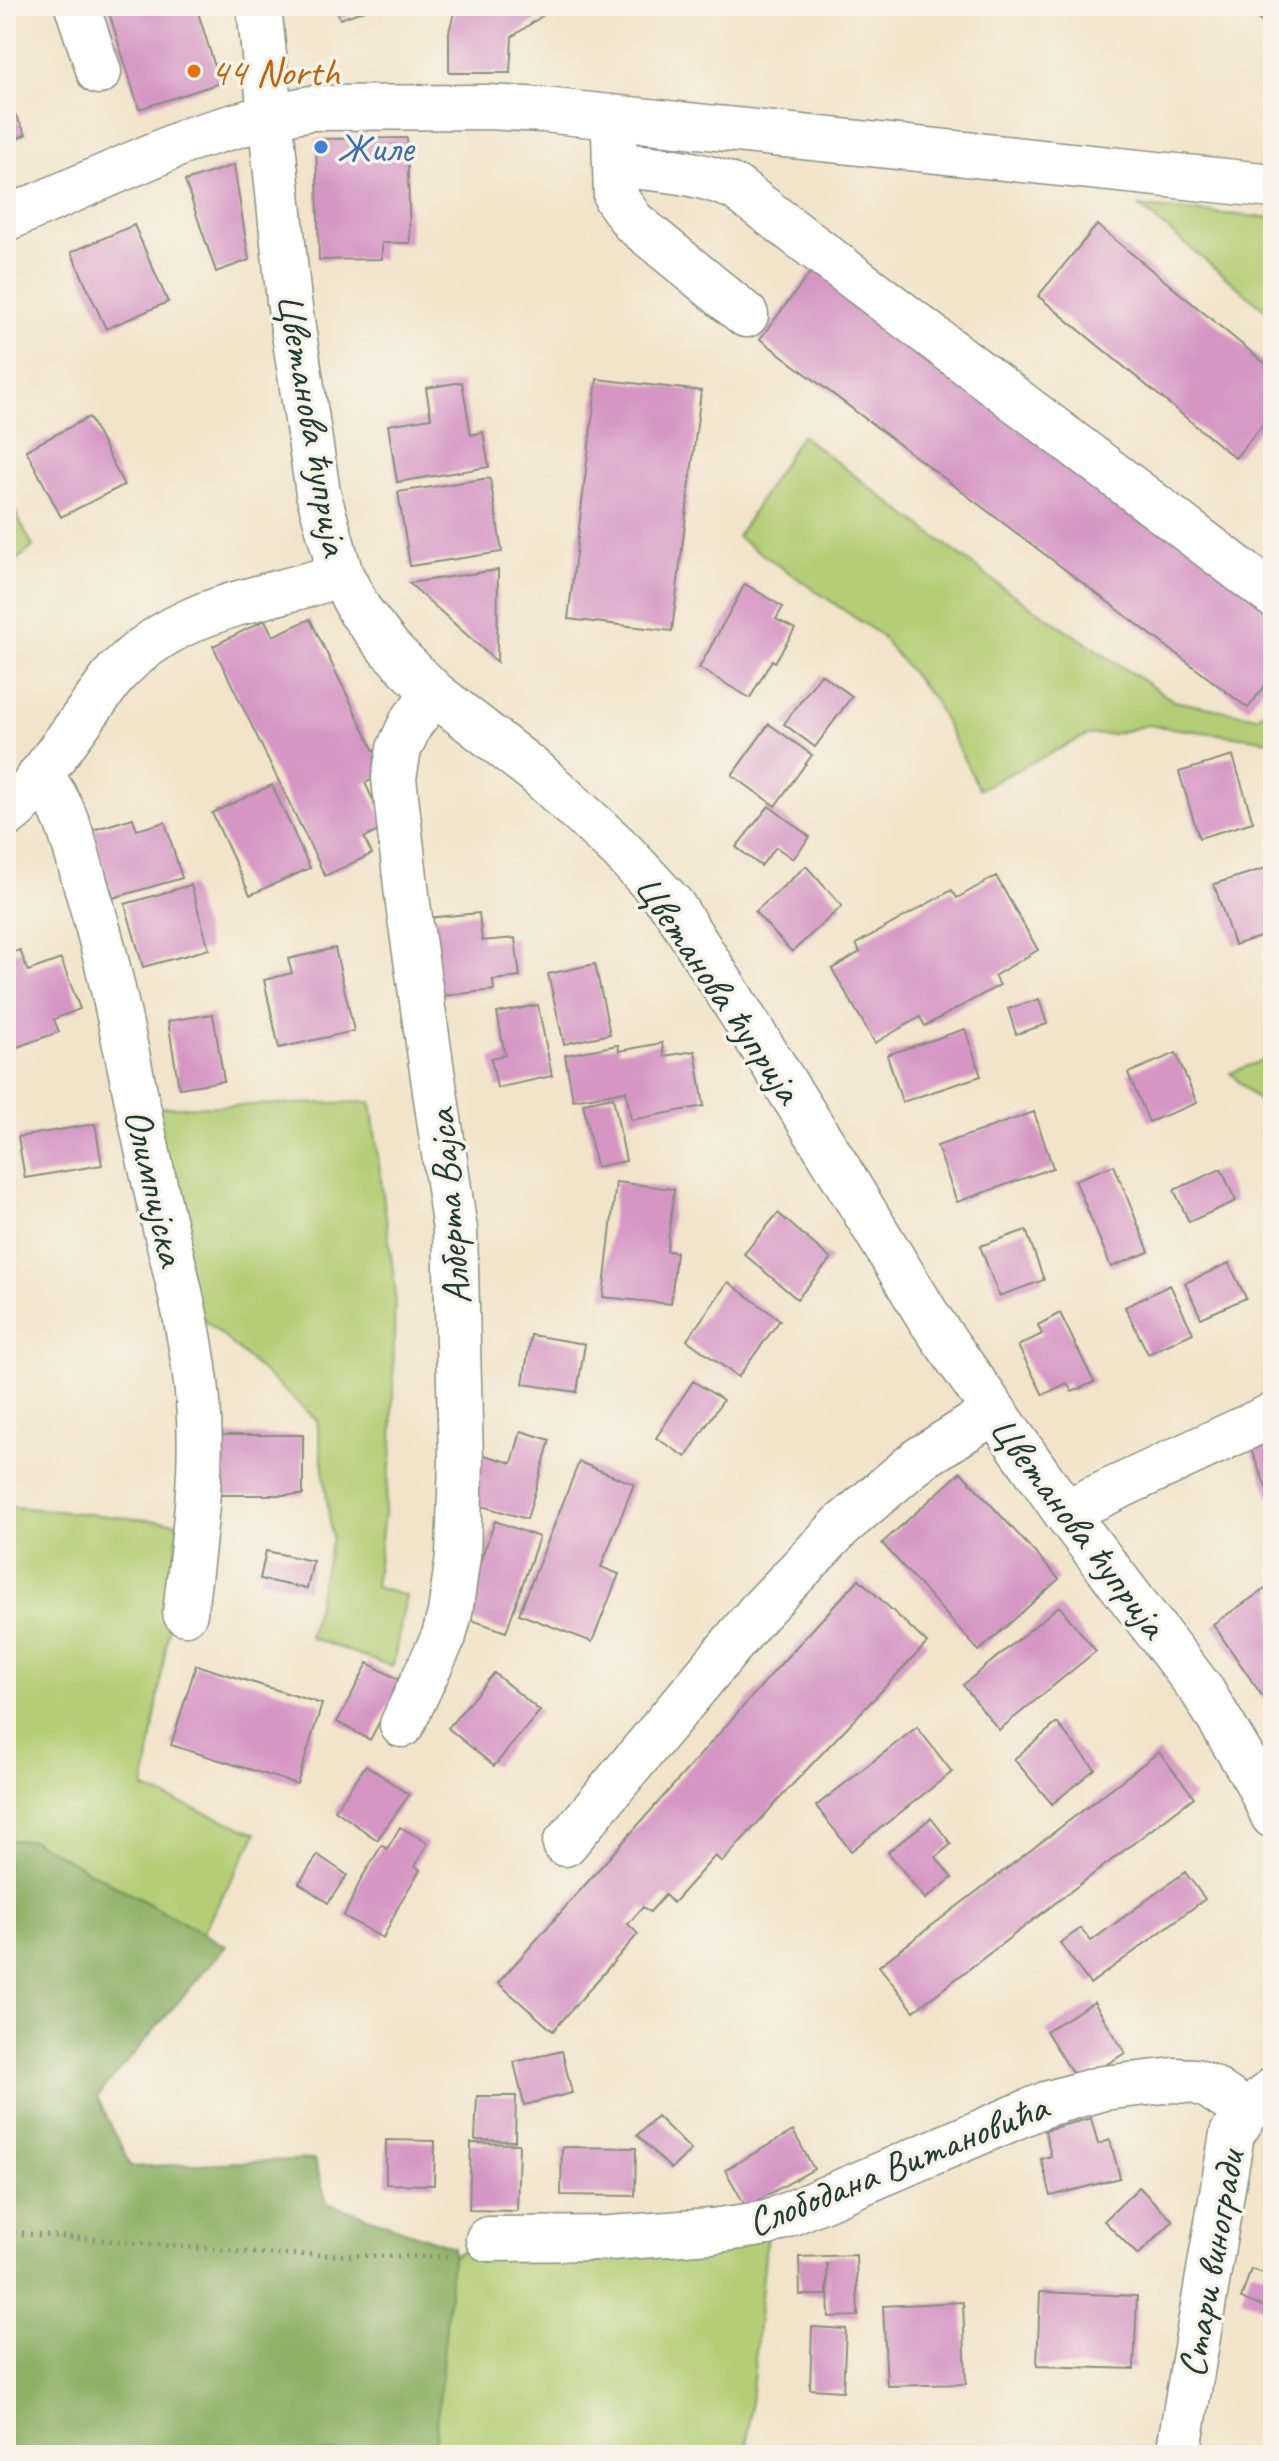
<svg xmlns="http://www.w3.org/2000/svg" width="1279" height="2461" font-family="Caveat,sans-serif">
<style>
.green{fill:#b3ce74;stroke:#698654;stroke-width:2}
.forest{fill:#8eb166;stroke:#56774d;stroke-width:2}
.building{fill:#d596c4}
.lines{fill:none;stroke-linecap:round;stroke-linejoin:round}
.minor-casing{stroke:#88907f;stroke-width:47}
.path{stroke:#88907f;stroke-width:5;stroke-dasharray:2 6;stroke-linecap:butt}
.minor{stroke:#fff;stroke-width:44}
.food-dot{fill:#e8710a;stroke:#f7f3e8;stroke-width:3}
.shop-dot{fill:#3f7fe0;stroke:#f7f3e8;stroke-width:3}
.labels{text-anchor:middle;stroke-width:7;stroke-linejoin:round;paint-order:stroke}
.food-label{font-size:40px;fill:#c56008;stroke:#f7f3e8;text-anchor:start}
.shop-label{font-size:40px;fill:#366cbe;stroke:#f7f3e8;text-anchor:start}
.street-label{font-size:40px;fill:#1f3d34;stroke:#f7f3e8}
</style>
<rect width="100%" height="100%" fill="#f7f3e8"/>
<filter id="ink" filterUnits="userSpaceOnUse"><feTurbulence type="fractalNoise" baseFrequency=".0125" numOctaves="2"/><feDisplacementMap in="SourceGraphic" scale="16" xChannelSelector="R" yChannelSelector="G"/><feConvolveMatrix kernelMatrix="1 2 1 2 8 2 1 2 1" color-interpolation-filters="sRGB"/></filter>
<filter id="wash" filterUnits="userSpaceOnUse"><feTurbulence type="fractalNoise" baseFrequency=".006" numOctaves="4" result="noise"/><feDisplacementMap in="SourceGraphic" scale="32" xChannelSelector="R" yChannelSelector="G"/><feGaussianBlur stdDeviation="1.8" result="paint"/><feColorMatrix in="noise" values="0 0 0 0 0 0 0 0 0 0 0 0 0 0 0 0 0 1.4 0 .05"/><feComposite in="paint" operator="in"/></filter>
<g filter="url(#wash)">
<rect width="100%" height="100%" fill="#f2e4ca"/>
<path class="green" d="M1140,207L1273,218V316Z
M801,435L1002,587L1174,701L1257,717L1273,706V741L1147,725L1113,734L1087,735L979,789L934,700L880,635L737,537Z
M6,494L33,547L6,568Z
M1273,1056V1115L1230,1073Z
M371,1102L395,1287L392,1450L375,1587L406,1596L393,1667L309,1637L332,1539L317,1420L182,1300L138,1108Z
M6,1506L179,1523L169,1626L144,1789L257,1833L202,1933L32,1840H6Z
M768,2223L746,2455H424V2447L435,2445L448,2258L488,2239Z"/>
<path class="forest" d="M6,1840H32L226,1946L97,2097L131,2167L314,2159L327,2203L453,2247L435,2446L296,2455H6Z"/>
<g id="blocks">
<path class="building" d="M107,6H196L220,83L139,109Z
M335,6H376L340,19Z
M456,6H556L512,37L510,73H449V32Z
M1264,6H1273V30L1256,18Z
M6,98L26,134L6,145Z
M407,138L410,243H382V259L319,260L316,139Z
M234,165L249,260L216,272L185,181Z
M134,225L168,302L106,329L71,252Z
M1097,225L1273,370V413L1235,458L1038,296Z
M816,265L1273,610V675L1248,708L760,339Z
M597,379L701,391L672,631L568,619Z
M462,382L471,435L483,432L489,467L397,482L388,425L431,418L426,388Z
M89,417L124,485L61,517L26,450Z
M490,478L502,552L410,566L398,492Z
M498,570L497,662L409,583Z
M745,584L783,607L776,619L795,629L775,662L772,660L750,698L699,668Z
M310,619L385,773L365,783L386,827L364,838L372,854L325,876L213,646L265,620L273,636Z
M821,674L852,696L815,747L784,724Z
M769,724L812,755L775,806L732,775Z
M1233,756L1253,822L1199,838L1179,772Z
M272,785L310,868L250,895L212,813Z
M769,806L810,837L793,859L776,847L761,866L736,847Z
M133,818L137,830L165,822L182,878L113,898L93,830Z
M806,866L842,906L792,952L755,912Z
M1266,868L1273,888V933L1234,945L1214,884Z
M996,876L1038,950L994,976L1000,985L925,1026L920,1017L875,1043L832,969L860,952L856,944L952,890L957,898Z
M191,885L209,949L143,967L125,904Z
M479,913L482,941L515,938L520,977L493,980L494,990L434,997L426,918Z
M335,948L354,1031L279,1048L264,980L292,973L288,959Z
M20,950L28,971L61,959L80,1009L54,1019L59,1032L6,1051V955Z
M595,964L610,1034L564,1044L548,974Z
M1039,999L1047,1024L1016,1034L1008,1009Z
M538,1005L552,1076L497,1088L491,1058L505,1055L497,1013Z
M213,1014L224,1081L179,1088L168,1021Z
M965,1029L981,1076L902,1102L887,1055Z
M662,1043L664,1056L695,1051L704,1106L631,1120L626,1091L573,1100L565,1055L618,1045L619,1051Z
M1176,1053L1197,1103L1149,1122L1128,1073Z
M613,1097L626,1161L596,1167L583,1103Z
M1034,1112L1053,1168L957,1202L937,1146Z
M95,1124L102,1165L25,1178L18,1137Z
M1114,1165L1149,1252L1111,1267L1075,1180Z
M1221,1169L1236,1201L1189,1222L1174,1190Z
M616,1182L674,1189L667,1251L676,1252L671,1304L603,1297Z
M778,1213L831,1259L797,1299L744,1254Z
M1026,1230L1044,1280L999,1296L980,1246Z
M1229,1263L1246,1298L1201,1318L1185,1283Z
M728,1282L780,1320L738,1377L687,1340Z
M1170,1285L1193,1333L1148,1354L1125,1307Z
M1060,1313L1094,1382L1072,1392L1067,1383L1043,1395L1018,1346L1042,1334L1038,1325Z
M531,1335L585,1344L577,1392L523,1384Z
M693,1381L723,1400L686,1457L656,1438Z
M521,1431L550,1440L527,1519L471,1503L484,1455L512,1463Z
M219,1435H303V1495H219Z
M1273,1438V1505L1250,1447Z
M579,1462L634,1484L601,1567L619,1574L592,1642L519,1614Z
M961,1472L1059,1579L979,1651L882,1543Z
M495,1521L539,1537L506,1632L460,1616Z
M266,1551L313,1561L307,1589L260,1579Z
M859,1579L927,1643L792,1785L722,1862L715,1856L673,1903L665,1895L650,1912L643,1907L628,1924L638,1934L553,2031L498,1983L786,1658Z
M1271,1585L1273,1587V1712L1213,1624Z
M1059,1606L1096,1651L999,1730L963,1685Z
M368,1663L401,1681L370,1740L337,1722Z
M196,1665L322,1704L297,1784L171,1745Z
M494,1673L540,1711L494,1766L448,1728Z
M1057,1723L1095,1769L1052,1804L1014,1759Z
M917,1727L952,1772L851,1851L816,1806Z
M1159,1752L1194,1797L914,2011L879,1966Z
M366,1765L409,1795L377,1840L335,1810Z
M931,1818L951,1844L936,1857L952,1878L925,1899L888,1852Z
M400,1827L428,1843L415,1866L420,1870L400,1903L383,1938L344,1916L361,1879L382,1845L387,1849Z
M318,1855L347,1875L328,1903L299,1883Z
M1185,1872L1205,1899L1090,1984L1060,1943L1081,1928L1091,1941Z
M1094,2002L1125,2053L1078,2082L1046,2031Z
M562,2051L572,2093L524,2105L514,2062Z
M477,2096H516L515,2141L475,2140Z
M657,2116L691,2150L671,2169L637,2135Z
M1091,2118L1098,2144L1110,2140L1120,2178L1051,2196L1041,2159L1051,2156L1045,2130Z
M793,2131L814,2169L746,2207L725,2170Z
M386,2140L435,2141L434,2185L386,2184Z
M471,2143L519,2144L517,2211L469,2210Z
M562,2147L636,2148L635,2196L561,2195Z
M1139,2187L1173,2221L1138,2255L1104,2221Z
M856,2255L858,2316L829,2317L827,2263V2295H800L799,2257Z
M1251,2269L1273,2276V2310L1241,2299Z
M1040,2292L1137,2296L1134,2369L1037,2366Z
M963,2302L966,2384L887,2386L883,2306Z
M812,2327L846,2329L843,2391L810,2389Z"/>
</g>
</g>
<g filter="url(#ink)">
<use href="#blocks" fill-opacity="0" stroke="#88907f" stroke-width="2"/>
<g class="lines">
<g class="minor-casing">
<path id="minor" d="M77,6L99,72
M259,6L289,301L318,493L341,575L360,611L389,648L434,693L537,773L620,849L673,906L829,1153L929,1318L1065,1512L1203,1692L1257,1782L1273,1816
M614,135L616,198L633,222L746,315
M615,165C657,168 697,171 736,188L1273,595
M6,219L193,138L270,116L311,108L487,107L544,110L1273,186
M40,775C67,807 75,847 86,886C113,975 129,1067 149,1158C166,1239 191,1319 198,1402C204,1472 193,1544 185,1613
M6,816L18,806L116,673C181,605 257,602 341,575
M1065,1512L1273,1415
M402,1725L444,1636L450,1613L458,1556L461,1460L455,1230L408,904L394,778L399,749L411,723L434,693
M565,1844L758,1613L842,1525L921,1458L994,1412
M488,2239L610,2238L712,2231L768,2223L1046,2104L1103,2088L1174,2080L1195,2081L1210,2087L1247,2112
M1178,2455L1232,2134L1247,2112L1273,2090"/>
</g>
<path class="path" d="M6,2232L269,2254L451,2257"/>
<use href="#minor" class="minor"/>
</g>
</g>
<circle class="food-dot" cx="194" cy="71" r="8"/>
<circle class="shop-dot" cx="321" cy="147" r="8"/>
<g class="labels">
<g class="food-label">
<text x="210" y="85">44 North</text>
</g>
<g class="shop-label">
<text x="337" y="161">Жиле</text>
</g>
<g class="street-label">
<text transform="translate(314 424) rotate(80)" y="14">Цветанова ћуприја</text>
<text transform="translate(719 988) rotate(56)" y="14">Цветанова ћуприја</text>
<text transform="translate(156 1187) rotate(77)" y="14">Олимпијска</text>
<text transform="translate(448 1207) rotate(-95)" y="14">Алберта Вајса</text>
<text transform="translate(1079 1526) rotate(53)" y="14">Цветанова ћуприја</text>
<text transform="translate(897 2164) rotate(-22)" y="14">Слободана Витановића</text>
<text transform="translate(1210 2264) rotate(-80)" y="14">Стари виногради</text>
</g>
</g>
<rect width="1279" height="2461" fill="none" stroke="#f7f3e8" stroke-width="32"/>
</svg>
